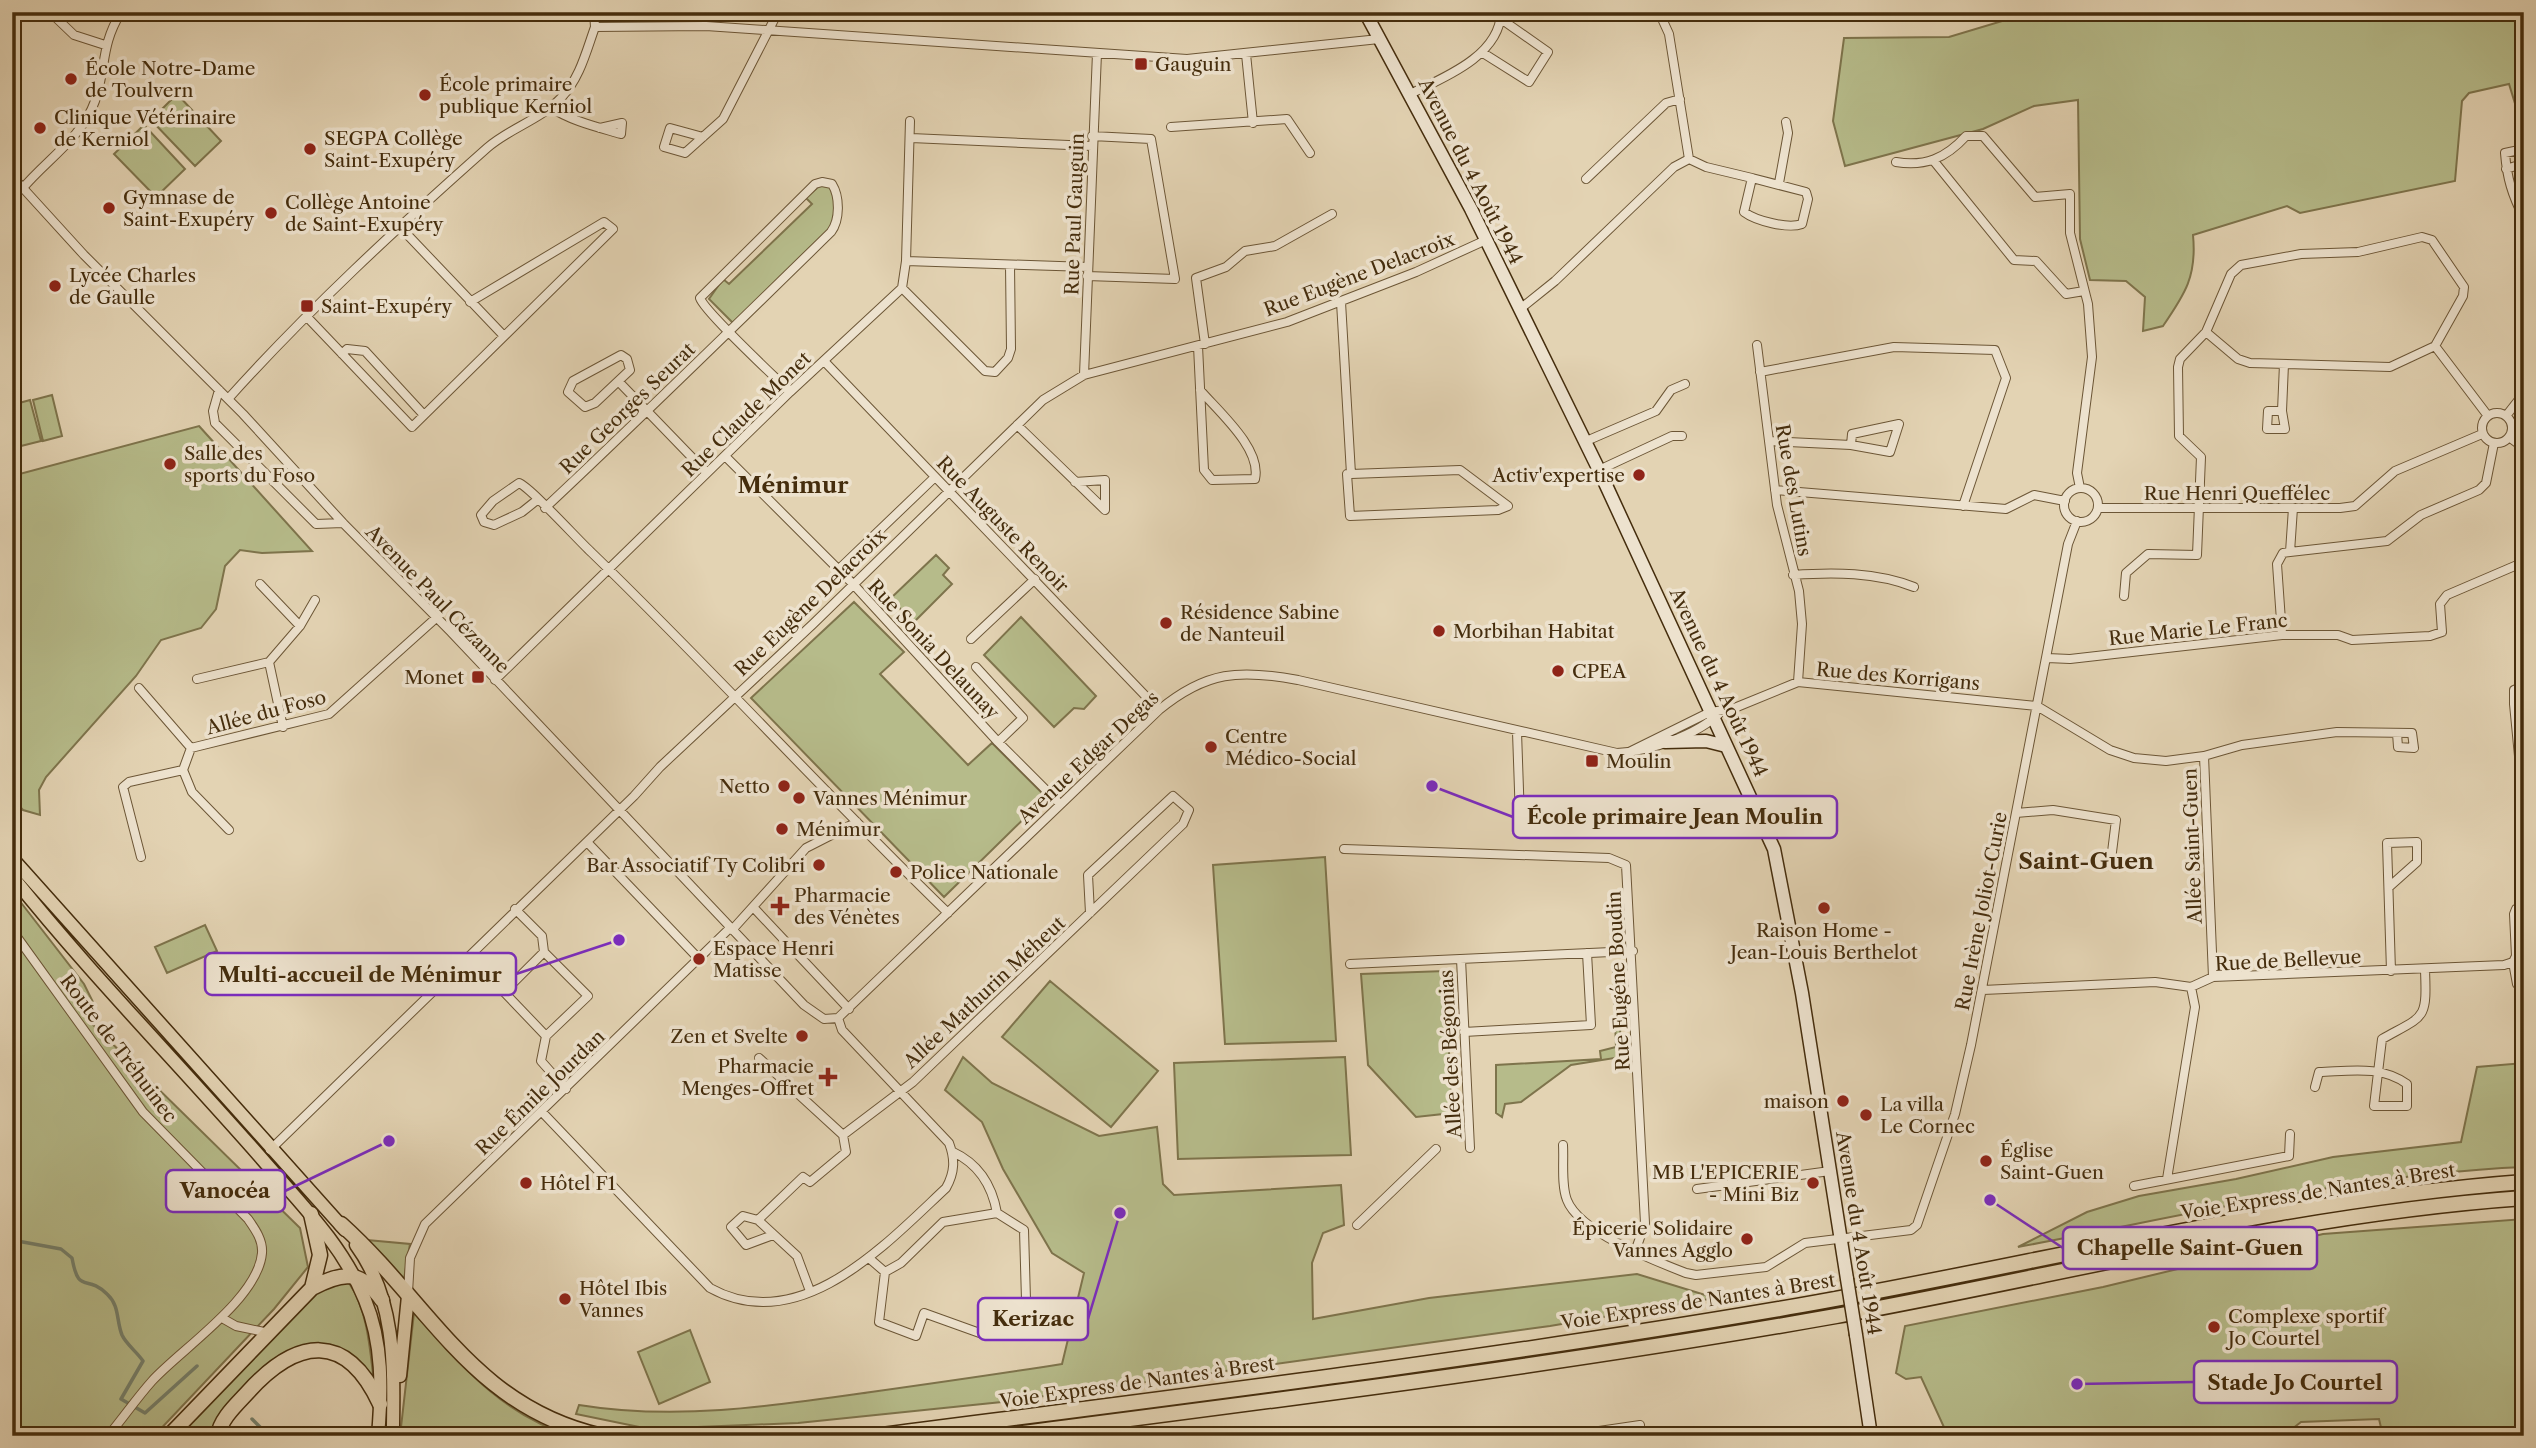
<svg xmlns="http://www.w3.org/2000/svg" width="2536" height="1448" font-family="'Libre Caslon Text',serif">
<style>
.green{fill:#b6bb8a;stroke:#7e744c;stroke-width:2}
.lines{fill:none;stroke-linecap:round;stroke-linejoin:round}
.stream{stroke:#75806c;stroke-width:3.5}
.street-casing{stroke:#6c5636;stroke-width:10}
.secondary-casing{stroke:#452d0d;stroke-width:15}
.primary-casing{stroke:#452d0d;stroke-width:15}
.highway-casing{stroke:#452d0d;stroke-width:17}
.street{stroke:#ede2ce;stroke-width:8}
.secondary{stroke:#ede2ce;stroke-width:12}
.primary{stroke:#e3d3b3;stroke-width:12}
.highway{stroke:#e3d3b3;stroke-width:14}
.secondary-bridge-casing{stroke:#452d0d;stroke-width:15;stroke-linecap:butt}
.secondary-bridge{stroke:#ede2ce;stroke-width:12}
.poi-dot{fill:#8f2418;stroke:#ede2ce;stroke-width:2.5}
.labels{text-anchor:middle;stroke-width:7;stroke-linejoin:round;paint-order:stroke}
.poi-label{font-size:19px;fill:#452d0d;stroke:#ede2ce;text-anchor:start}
.street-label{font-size:19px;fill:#452d0d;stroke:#ede2ce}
.quarter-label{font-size:23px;font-weight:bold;fill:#452d0d;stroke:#ede2ce}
.leader{fill:none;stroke:#7b2cbf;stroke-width:2.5}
.callout-dot{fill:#7b2cbf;stroke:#ede2ce;stroke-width:2.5}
.callout{fill:#ede2ce;stroke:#7b2cbf;stroke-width:2.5}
.callout-label{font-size:21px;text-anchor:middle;font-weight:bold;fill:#452d0d}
</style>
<rect width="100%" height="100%" fill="#e3d3b3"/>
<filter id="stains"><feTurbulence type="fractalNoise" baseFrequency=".00286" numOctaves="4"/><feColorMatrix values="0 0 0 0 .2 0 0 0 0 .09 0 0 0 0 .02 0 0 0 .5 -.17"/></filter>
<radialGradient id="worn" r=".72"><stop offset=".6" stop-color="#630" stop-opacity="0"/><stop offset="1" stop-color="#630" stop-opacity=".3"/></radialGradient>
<path class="green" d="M2020,12H2524V133L2509,84L2469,93L2462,101L2455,181L2300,213L2287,206L2193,235C2197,276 2185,294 2163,326L2143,331L2145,297L2126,281L2090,280L2080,239L2078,100L2034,106L1983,129L1845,166L1833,121L1844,38L1949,37L2019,16Z
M177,94L221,141L195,166L151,120Z
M144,125L185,169L156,197L114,154Z
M819,186H829L834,193V222L829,231L733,323L709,299L723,279L729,284L812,204L806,198Z
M52,395L62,436L43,441L33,400Z
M30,400L41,441L21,446L12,405Z
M199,426L312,551L262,553L240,550L225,566L216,609L201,628L161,640L136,676L46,777L39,790L40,815L23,810L12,798V476Z
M936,555L949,568L943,575L952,584L914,622L890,599Z
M854,602L904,652L880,674L968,765L992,743L1046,797L944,897L751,698Z
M1021,617L1096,696L1084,709L1074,708L1054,727L984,655Z
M1325,857L1336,1041L1225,1044L1213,865Z
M12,891L84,984L93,1002L82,1014L300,1228L308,1267L274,1309L154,1436H12Z
M205,925L217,951L167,973L155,947Z
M1618,965L1621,1057L1571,1065L1521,1102L1505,1104L1502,1117L1496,1113V1065L1601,1059L1600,1051L1616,1047L1613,966Z
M1445,971L1452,1113L1416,1117L1368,1065L1361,974Z
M1050,981L1158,1071L1111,1127L1002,1037Z
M963,1057L992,1083L1099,1136L1157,1127L1163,1184L1174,1195L1341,1185L1344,1225L1323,1233L1312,1263L1313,1319L1429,1298L1637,1274L1715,1298L1550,1326L1002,1402L798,1423L649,1429L576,1414L579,1405C677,1421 774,1406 871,1392C935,1383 998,1374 1062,1364L1084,1273L1052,1253L1003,1169L982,1122L945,1090Z
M1345,1057L1351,1155L1178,1159L1174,1063Z
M2524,1063V1167C2354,1174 2185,1216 2018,1247L2087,1212L2139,1196L2236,1179L2333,1157L2461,1142L2477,1067Z
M2524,1219V1436H2383L2379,1419L2301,1422L2283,1436H1948L1921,1377L1906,1379L1896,1373L1905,1326L2103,1287L2323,1234Z
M367,1240L410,1244L404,1279Z
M329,1283H349C368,1311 370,1350 374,1383L346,1356L288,1352L214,1436H174L314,1295Z
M414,1313C461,1365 504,1417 573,1436H400Z
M690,1330L710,1382L659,1404L638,1352Z"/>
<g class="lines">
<path class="stream" d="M12,1240L61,1249L72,1258C79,1296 86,1273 107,1294C120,1306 116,1320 122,1335C126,1344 137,1352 143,1361L121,1399L145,1413L197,1366
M252,1419L269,1436"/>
<g class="street-casing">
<path id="street" d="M50,12L74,35L105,45
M594,12L595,27
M1659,12L1669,34L1689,159
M1483,53L1529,82L1548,52L1501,19
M1246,54L1253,123
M1410,94C1443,78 1500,56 1501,12
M550,107C571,121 597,127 621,134L622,123L600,128
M1171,127L1287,119L1310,153
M703,137L670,128L664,147L685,153L723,119L778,12
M911,138L1092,146
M1689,159L1706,167L1752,178
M1933,160L2014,260L2036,261L2066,294L2084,291
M1896,162C1925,167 1946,158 1966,136H1983L2035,197L2070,194V233L2088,304L2092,357L2077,473L2080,488
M2506,169L2522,164L2519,150L2505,153C2507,178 2512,195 2524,218
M12,176L84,255L243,414L343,523L451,632L804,1005L824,1019L838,1018
M1752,178L1806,192L1808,199L1802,224C1788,229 1756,221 1744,212Z
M1586,179L1666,103L1680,99
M1779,183L1788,133L1786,122
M22,189C46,160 82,138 95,101C107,66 100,47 121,12
M401,228L503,335
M906,261L1088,267
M1087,276L1175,279L1151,139L1092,136
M902,288L985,371L995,372L1008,358L1011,349L1010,265
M1341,302L1351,474H1347L1350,516L1498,510L1508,506L1460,470L1351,474
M1520,309L1555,281L1674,167L1689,159
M308,318L412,427L613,229L604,222L470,302
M1205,344L1196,278L1226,267L1245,251L1275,246L1332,214
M1757,345L1777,505L1799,591L1802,624L1798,682
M1198,346L1204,470L1212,480L1255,479C1262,449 1219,412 1200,390
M2435,346L2390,367L2250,363L2238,359L2206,332L2231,274L2241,265L2301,254L2358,252L2422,237L2432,240L2464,287L2463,296L2435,346L2488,416
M342,354L347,349L365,351L423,414
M621,355L627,359L630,370L595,403L585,407L568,392L573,381Z
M824,361L1159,710
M1760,372L1894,347L1995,350L2006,378L1963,506
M1084,375L1097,53
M619,382L707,473
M219,390L213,411L215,423L316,524L343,523
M228,399C308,310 398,227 487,148C510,128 540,120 561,98C580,78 586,52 595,27L706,26L1187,59L1379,39
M2282,411H2268L2267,429H2285L2282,411L2284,364
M2482 428a15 15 0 1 1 30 0a15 15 0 1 1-30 0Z
M2506,416L2524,393
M1017,425L1105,510V480L1075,482
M2509,437L2524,448
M1769,441L1851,445L1890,452L1899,424L1852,434L1851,445
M1584,442L1656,411L1671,390L1685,384
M725,456L854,585L998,742L1060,804
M1599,470L1672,436H1682
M2064 505a17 17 0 1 1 34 0a17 17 0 1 1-34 0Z
M1775,490L2006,509L2034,495L2065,501
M537,500L522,512L494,525L484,522L481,515L493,501L519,483C530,487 578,540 591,552C713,670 826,795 948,913
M545,508C642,417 736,325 831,232C840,220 840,197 832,184L822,182L815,184L700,298C704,311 775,377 790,392
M2098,508H2340L2355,506L2395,471L2482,434
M2293,508L2290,552L2387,541L2421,515L2479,490L2486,483L2494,443
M838,570L935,477
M1793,575C1833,572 1876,572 1914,587
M260,584L300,626
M2124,596L2126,573L2148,554L2197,555L2201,457L2179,436L2178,367L2180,359L2206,332
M2282,635L2277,564L2283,553L2290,552
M971,639L1035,579
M2047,658L2070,659L2282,635H2338L2352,640L2430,636L2442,632L2440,604L2447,595L2524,562
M976,667L1023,718L998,742
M197,679L269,662
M495,680L790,392L902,288L906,261L910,121
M2524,686L2514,690V704L2524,808
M139,688L191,748L329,714L436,618
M283,727L269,662L300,626L315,600
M1517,732L1520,819L1525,826L1606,828
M191,748L183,770L192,792L229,830
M1629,752L1710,712L1732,709L1798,682L2037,706L2110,750L2134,758L2166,761L2204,756L2242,745L2337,732L2412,733L2414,748L2398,747L2397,733
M2204,756L2213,977
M2016,813L2053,810L2116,820L2111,860
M587,842L699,959
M1344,849L1609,858L1626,865L1645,1223L1635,1252
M141,857L123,787L129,782L183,770
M2389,887L2417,862V842L2387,843L2391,971
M754,908L849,1009
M515,909L542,936L544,952
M12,930L143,1112L248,1219C255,1229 263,1240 262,1253C258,1299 180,1350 152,1381C136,1399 123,1418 108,1436
M732,930L806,848L857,822
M544,952L588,996L546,1036
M544,952L504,992L546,1036
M1461,959L1470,1148
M2513,962L2517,984L2524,992
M1350,964L1633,951
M1983,990L2155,982L2191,987L2213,977L2504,965L2513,962L2516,956L2514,914L2516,909L2524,906
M838,1018L1159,710C1206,671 1240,669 1298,680L1617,753C1650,751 1696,736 1721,712
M1464,1032L1591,1025L1587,953
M546,1036L541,1061L566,1089
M759,1058L843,1135
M2315,1087L2319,1072C2350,1071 2381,1065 2407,1084V1106H2374L2382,1039C2425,1015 2427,1021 2425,970
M542,1112L710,1288C800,1338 886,1244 946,1188C955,1172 955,1159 949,1143L842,1030L838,1018
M843,1135L913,1082L1183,824L1189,810L1173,796L1088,875L1090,913
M1563,1145C1564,1161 1561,1185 1567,1200C1579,1232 1655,1261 1686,1273L1696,1275L1766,1267L1805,1243L1911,1230L1917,1225L1955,1114L1971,1045L2068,544L2077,521
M270,1150L634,796L660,767L813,624L1043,400L1084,375L1287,322L1416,272L1486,240
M953,1152C979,1164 992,1185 997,1213
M2167,1179L2195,1007L2191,987
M2134,1186L2289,1156L2290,1134
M1697,1189L1830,1171
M997,1213L1024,1230L1026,1300L1022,1311L1000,1303L988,1336L924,1313L916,1336L879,1322L885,1272L901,1263L943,1222Z
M758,1220L803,1177L810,1182L846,1152L843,1135
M1357,1225L1436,1149
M773,1235L746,1245L731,1227L743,1216L758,1220L797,1256L810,1291
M870,1259L885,1272
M408,1293L410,1258L425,1224L730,928
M222,1318L236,1326L269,1333
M1565,1436L1640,1425"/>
</g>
<g class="secondary-casing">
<path id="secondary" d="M1365,12L1471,209L1599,470L1774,849L1802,993L1847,1279
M1665,742L1706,741L1726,746
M1856,1335L1871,1436"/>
</g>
<g class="primary-casing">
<path id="primary" d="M12,858L345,1230
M12,876C91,975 179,1064 262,1159C300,1203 343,1245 365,1300C383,1343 382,1390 378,1436
M356,1245C395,1298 394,1363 393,1426
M400,1376L408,1296"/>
</g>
<g class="highway-casing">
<path id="highway" d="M341,1224C431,1305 473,1407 602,1436
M312,1288C344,1271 360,1270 382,1300
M169,1436L312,1288L320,1255L311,1214
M218,1436C220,1419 237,1404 248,1392C297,1338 346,1331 380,1404
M874,1436C1176,1397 1479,1360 1779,1309C2027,1267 2273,1201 2524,1182
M999,1436C1278,1400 1559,1365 1836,1316C2064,1275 2292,1214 2524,1198"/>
</g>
<use href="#street" class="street"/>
<use href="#secondary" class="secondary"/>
<use href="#primary" class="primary"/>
<use href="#highway" class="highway"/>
<g class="secondary-bridge-casing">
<path id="secondary-bridge" d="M1847,1279L1856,1335"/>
</g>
<use href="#secondary-bridge" class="secondary-bridge"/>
</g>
<g class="poi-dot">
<rect x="1134" y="57" width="14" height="14" rx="3.5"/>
<circle cx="71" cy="79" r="7"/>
<circle cx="425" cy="95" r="7"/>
<circle cx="40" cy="128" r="7"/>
<circle cx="310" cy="149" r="7"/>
<circle cx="109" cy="208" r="7"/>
<circle cx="271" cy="213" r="7"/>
<circle cx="55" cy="286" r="7"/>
<rect x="300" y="299" width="14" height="14" rx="3.5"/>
<circle cx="170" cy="464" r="7"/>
<circle cx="1639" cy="475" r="7"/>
<circle cx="1166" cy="623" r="7"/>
<circle cx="1439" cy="631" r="7"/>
<circle cx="1558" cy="671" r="7"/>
<rect x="471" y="670" width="14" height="14" rx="3.5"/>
<circle cx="1211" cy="747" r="7"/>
<rect x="1585" y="754" width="14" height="14" rx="3.5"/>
<circle cx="784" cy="786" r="7"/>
<circle cx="799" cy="798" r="7"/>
<circle cx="782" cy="829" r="7"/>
<circle cx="819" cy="865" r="7"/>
<circle cx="896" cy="872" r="7"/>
<path d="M776.5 895.5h7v7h7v7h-7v7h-7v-7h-7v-7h7z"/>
<circle cx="1824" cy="908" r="7"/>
<circle cx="699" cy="959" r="7"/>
<circle cx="802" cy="1036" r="7"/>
<path d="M824.5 1066.5h7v7h7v7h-7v7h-7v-7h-7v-7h7z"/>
<circle cx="1843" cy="1101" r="7"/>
<circle cx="1866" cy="1115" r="7"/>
<circle cx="1986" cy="1161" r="7"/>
<circle cx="526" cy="1183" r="7"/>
<circle cx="1813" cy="1183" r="7"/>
<circle cx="1747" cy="1239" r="7"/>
<circle cx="565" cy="1299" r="7"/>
<circle cx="2214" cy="1327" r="7"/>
</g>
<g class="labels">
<g class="poi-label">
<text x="1155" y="71">Gauguin</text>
<text x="85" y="75">École Notre-Dame<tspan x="85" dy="22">de Toulvern</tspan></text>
<text x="439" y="91">École primaire<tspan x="439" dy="22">publique Kerniol</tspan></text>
<text x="54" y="124">Clinique Vétérinaire<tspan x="54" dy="22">de Kerniol</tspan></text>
<text x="324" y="145">SEGPA Collège<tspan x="324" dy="22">Saint-Exupéry</tspan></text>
<text x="123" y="204">Gymnase de<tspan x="123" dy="22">Saint-Exupéry</tspan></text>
<text x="285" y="209">Collège Antoine<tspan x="285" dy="22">de Saint-Exupéry</tspan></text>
<text x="69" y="282">Lycée Charles<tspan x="69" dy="22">de Gaulle</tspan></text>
<text x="321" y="313">Saint-Exupéry</text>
<text x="184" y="460">Salle des<tspan x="184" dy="22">sports du Foso</tspan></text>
<text x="1625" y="482" text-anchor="end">Activ'expertise</text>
<text x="1180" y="619">Résidence Sabine<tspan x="1180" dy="22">de Nanteuil</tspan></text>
<text x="1453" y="638">Morbihan Habitat</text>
<text x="1572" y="678">CPEA</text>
<text x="464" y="684" text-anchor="end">Monet</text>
<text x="1225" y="743">Centre<tspan x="1225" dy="22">Médico-Social</tspan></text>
<text x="1606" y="768">Moulin</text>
<text x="770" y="793" text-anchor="end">Netto</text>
<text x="813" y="805">Vannes Ménimur</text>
<text x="796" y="836">Ménimur</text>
<text x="805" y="872" text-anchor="end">Bar Associatif Ty Colibri</text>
<text x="910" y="879">Police Nationale</text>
<text x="794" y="902">Pharmacie<tspan x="794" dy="22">des Vénètes</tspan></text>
<text x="1824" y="937" text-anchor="middle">Raison Home -<tspan x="1824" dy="22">Jean-Louis Berthelot</tspan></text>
<text x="713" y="955">Espace Henri<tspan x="713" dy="22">Matisse</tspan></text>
<text x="788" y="1043" text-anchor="end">Zen et Svelte</text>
<text x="814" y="1073" text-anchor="end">Pharmacie<tspan x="814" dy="22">Menges-Offret</tspan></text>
<text x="1829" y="1108" text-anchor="end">maison</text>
<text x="1880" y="1111">La villa<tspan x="1880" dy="22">Le Cornec</tspan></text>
<text x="2000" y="1157">Église<tspan x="2000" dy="22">Saint-Guen</tspan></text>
<text x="1799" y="1179" text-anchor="end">MB L'EPICERIE<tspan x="1799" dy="22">- Mini Biz</tspan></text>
<text x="540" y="1190">Hôtel F1</text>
<text x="1733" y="1235" text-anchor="end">Épicerie Solidaire<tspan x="1733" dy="22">Vannes Agglo</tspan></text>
<text x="579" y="1295">Hôtel Ibis<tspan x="579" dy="22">Vannes</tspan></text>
<text x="2228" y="1323">Complexe sportif<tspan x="2228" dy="22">Jo Courtel</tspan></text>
</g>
<g class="street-label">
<text transform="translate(1471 171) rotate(63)" y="7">Avenue du 4 Août 1944</text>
<text transform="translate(1074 214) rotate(-88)" y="7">Rue Paul Gauguin</text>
<text transform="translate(1359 274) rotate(-21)" y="7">Rue Eugène Delacroix</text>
<text transform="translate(627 408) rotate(-44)" y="7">Rue Georges Seurat</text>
<text transform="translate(746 414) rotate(-44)" y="7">Rue Claude Monet</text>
<text transform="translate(1794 490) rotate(80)" y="7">Rue des Lutins</text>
<text x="2237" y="500">Rue Henri Queffélec</text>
<text transform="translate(1003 524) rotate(46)" y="7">Rue Auguste Renoir</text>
<text transform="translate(438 599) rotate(46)" y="7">Avenue Paul Cézanne</text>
<text transform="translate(810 602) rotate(-44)" y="7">Rue Eugène Delacroix</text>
<text transform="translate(2198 629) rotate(-6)" y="7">Rue Marie Le Franc</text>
<text transform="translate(934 649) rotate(47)" y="7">Rue Sonia Delaunay</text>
<text transform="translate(1898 676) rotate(5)" y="7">Rue des Korrigans</text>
<text transform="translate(1719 682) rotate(65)" y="7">Avenue du 4 Août 1944</text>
<text transform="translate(266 712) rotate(-15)" y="7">Allée du Foso</text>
<text transform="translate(1088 757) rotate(-43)" y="7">Avenue Edgar Degas</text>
<text transform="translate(2192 846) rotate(-92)" y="7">Allée Saint-Guen</text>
<text transform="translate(1981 911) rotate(-79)" y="7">Rue Irène Joliot-Curie</text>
<text transform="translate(2288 960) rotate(-3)" y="7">Rue de Bellevue</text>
<text transform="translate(1618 981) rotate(-93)" y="7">Rue Eugéne Boudin</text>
<text transform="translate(984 992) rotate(-43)" y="7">Allée Mathurin Méheut</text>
<text transform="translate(119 1048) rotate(53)" y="7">Route de Tréhuinec</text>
<text transform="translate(1450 1054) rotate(-93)" y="7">Allée des Bégonias</text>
<text transform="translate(540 1092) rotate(-44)" y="7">Rue Émile Jourdan</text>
<text transform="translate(2318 1191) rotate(-9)" y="7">Voie Express de Nantes à Brest</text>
<text transform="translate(1859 1233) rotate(81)" y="7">Avenue du 4 Août 1944</text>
<text transform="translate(1698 1301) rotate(-9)" y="7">Voie Express de Nantes à Brest</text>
<text transform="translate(1137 1382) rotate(-8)" y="7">Voie Express de Nantes à Brest</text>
</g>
<g class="quarter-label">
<text x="793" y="493">Ménimur</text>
<text x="2086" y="869">Saint-Guen</text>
</g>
</g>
<path class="leader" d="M1432 786L1513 817M619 940L516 974M389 1141L285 1191M1990 1200L2063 1248M1120 1213L1088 1319M2077 1384L2194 1382"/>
<g class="callout-dot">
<circle cx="1432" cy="786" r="7"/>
<circle cx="619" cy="940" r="7"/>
<circle cx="389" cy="1141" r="7"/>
<circle cx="1990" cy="1200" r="7"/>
<circle cx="1120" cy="1213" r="7"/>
<circle cx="2077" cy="1384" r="7"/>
</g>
<g class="callout">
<rect x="1513" y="796" width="324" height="42" rx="7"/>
<rect x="205" y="953" width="311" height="42" rx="7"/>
<rect x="166" y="1170" width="119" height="42" rx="7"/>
<rect x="2063" y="1227" width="254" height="42" rx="7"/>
<rect x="978" y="1298" width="110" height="42" rx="7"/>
<rect x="2194" y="1361" width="203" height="42" rx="7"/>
</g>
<g class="callout-label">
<text x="1675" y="824">École primaire Jean Moulin</text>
<text x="360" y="982">Multi-accueil de Ménimur</text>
<text x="225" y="1198">Vanocéa</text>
<text x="2190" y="1255">Chapelle Saint-Guen</text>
<text x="1033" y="1326">Kerizac</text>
<text x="2295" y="1390">Stade Jo Courtel</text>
</g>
<rect width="2536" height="1448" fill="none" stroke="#e3d3b3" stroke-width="42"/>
<rect x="14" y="14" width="2508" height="1420" fill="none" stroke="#452d0d" stroke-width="3.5"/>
<rect x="21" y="21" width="2494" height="1406" fill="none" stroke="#452d0d" stroke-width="2"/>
<rect width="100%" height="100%" filter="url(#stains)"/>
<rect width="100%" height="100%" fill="url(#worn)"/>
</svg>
